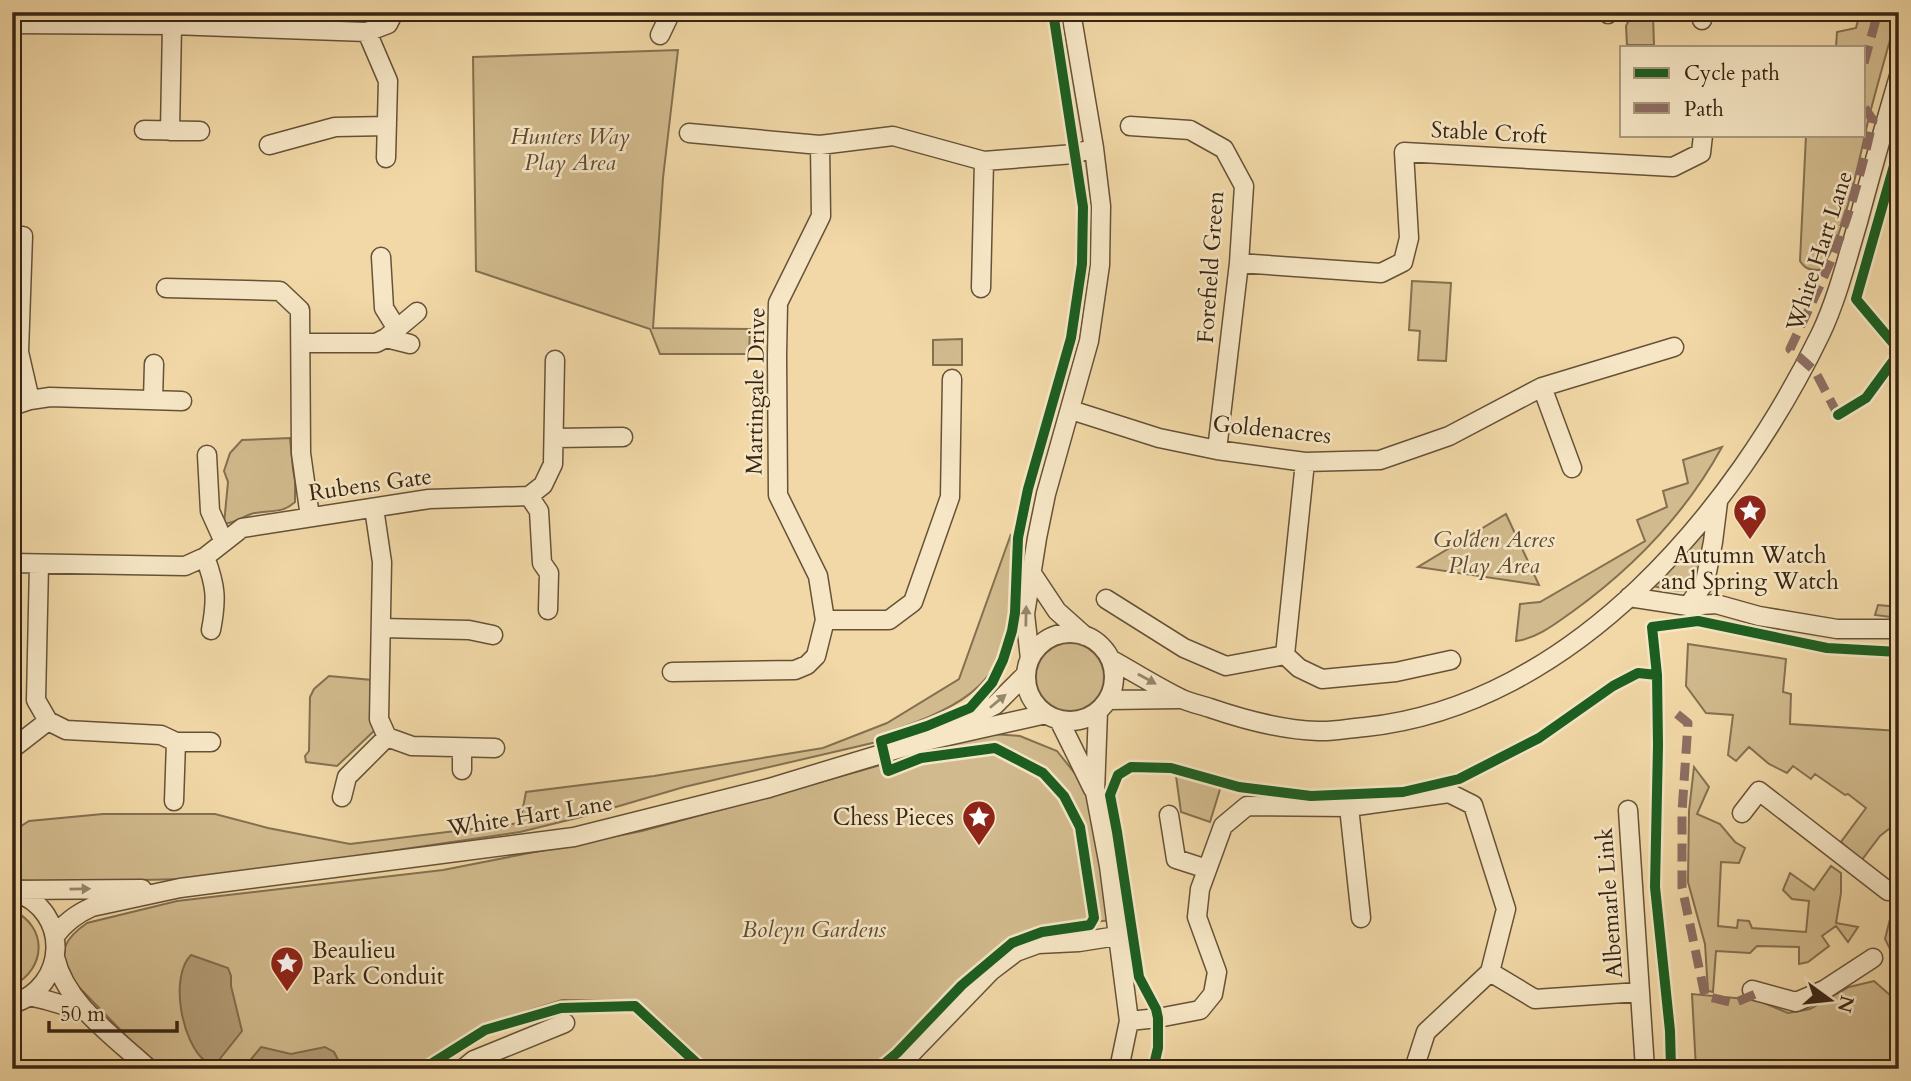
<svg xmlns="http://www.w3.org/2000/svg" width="1911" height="1081" font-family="Cardo,serif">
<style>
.green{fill:#d1ba8d;stroke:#847050;stroke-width:2}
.water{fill:#b29b74;stroke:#816c4d;stroke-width:2}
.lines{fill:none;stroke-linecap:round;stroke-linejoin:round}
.minor-casing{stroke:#665238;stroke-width:21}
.minor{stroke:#f6e6c5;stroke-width:18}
.quiet{stroke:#8d6e63;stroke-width:9;stroke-dasharray:18 9;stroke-linecap:butt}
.cycleway-casing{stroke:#f6e6c5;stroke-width:15}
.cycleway{stroke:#1b5e20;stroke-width:10}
.oneway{fill:#96866c}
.labels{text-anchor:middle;stroke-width:5;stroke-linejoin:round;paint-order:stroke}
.street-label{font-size:23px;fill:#372513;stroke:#f6e6c5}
.park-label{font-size:23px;font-style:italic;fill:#5e4a32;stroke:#f6e6c5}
.poi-label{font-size:23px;fill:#372513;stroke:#f6e6c5}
</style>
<rect width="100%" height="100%" fill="#f1d8a6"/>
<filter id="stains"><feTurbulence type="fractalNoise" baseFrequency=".00286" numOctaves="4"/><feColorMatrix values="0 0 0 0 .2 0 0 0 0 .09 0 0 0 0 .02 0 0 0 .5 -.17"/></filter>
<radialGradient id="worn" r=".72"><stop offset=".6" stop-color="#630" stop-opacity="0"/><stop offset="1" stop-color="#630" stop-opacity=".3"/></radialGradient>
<path class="green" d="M1860,12H1898C1888,47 1878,82 1869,117C1860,155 1844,243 1819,270C1810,270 1805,269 1800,261L1806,135H1864V47H1836L1837,32L1856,28Z
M1631,16H1653L1654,45H1627L1626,26Z
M678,50L663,178L653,328L750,329L749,354H660L650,329L476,271L473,57Z
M1412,281L1451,283L1446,361L1418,360L1420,331L1409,330Z
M962,339V365H933V340Z
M290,438L293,469L295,481V502C281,515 268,509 251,514C240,518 238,522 224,524L228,482L224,471L230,453L242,440Z
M1722,447C1686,513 1633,568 1572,612C1555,624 1536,639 1516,641L1520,604L1540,602L1645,541L1637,520L1667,507L1663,491L1688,483L1683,460Z
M1506,514L1539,585L1418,567Z
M1709,516L1697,586C1679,595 1668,589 1649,585Z
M1011,534C1011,559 1013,584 1012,609C1006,693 946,712 879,735L881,741L684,787L585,816L520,832L240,873L185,879L51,882L12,880V832L29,821L103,814H215L268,828L350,844L520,823L526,792L654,776L823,748L887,723L959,679Z
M1878,605L1899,607V618L1875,615Z
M1036 677a34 34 0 1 1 68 0a34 34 0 1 1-68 0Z
M1688,644L1786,659L1783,692L1791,694L1790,724L1899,731V821L1880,836L1861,861L1841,842L1866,808L1848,794L1845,795L1815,774L1811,779L1793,766L1787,773L1769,764L1749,747L1736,761L1728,755L1733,715L1706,713L1686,686Z
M329,676L372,680L370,719L376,729L337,766L306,762L305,756L309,751L310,697L314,689Z
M991,734L1020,736L1057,751L1089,791L1112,920L1043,928L1010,940L960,984L894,1049L870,1069H715L708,1066L638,1001L562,1000L483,1025L416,1069H162L138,1048L69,977C59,950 64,939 87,923L177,901L443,870L642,831L764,798L877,766L918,752Z
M1694,767L1709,787L1697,814L1720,824L1735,842L1745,848L1739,863L1721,862L1718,926L1737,928L1738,920L1749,921L1752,928L1806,932L1809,901L1792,899L1783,890L1790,873L1814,890L1831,866L1841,873V893L1836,923L1858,927L1848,942L1836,926L1822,936L1829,946L1808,962L1799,964V947L1757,946L1750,953L1716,951L1713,992L1708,991L1705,944L1688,882L1689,811Z
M1178,773L1221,786L1210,822L1181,812L1176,776Z
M1899,899V967L1885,939L1890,919Z
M12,910C48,926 47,969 12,986Z
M1874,981L1899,1003V1069H1696L1692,994L1757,1000L1788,1013L1810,1009L1849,987Z"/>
<path class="water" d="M191,955L228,968L231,976V986L242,1031L215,1065C213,1064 207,1063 205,1061C182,1043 169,977 191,955Z
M261,1047L291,1054L325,1047L334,1052L343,1069H243Z"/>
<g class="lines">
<g class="minor-casing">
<path id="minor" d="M1608,12V14
M1702,12V20
M12,24L172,25L367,32L388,24L394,12
M367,32L388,81L386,158
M660,35L671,12
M1130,126L1190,130L1224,149L1244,186L1239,263L1217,450
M144,130L200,131
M170,131L172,25
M689,133L820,145L893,136L984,161L1074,154L1094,148
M269,145L335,127L387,126
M23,236L19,352L30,400
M381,257L384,308L397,329
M1239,263L1381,273L1403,262L1409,238L1404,152L1673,167L1701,153L1703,135
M166,288L280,291L300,310L301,453L310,517
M981,288L984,161
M386,338L410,344
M301,343H376L386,338L417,312
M1542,387L1572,468
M153,400L154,364
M12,406L30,400L50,397L182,401
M1071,410L1159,438L1217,450L1305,462L1380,460L1449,436L1542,387L1674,347
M555,438L623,437
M207,455L210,511L224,542
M1305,462L1285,655L1299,668L1322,679L1396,672L1451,660
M529,496L539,511L542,563L549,573L548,610
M374,508L382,562L379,719L387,737L412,746L495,748
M205,557C216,586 217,599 211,630
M12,563L185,566L205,557L242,528L429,499L529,496L543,485L553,464L555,360
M39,564L36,700L48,721L66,730L161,735L176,742H211
M1031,572L1057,611L1085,636
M1629,597L1688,606L1716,604L1759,616L1837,629H1899
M1106,599L1184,648L1226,666L1285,655
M1688,606L1705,582L1713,542L1718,502
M825,620H889L913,602L950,497L952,379
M382,628L469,630L493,635
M1026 677a44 44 0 1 1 88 0a44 44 0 1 1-88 0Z
M1030,659L1025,614L1037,538L1046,494L1089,341L1100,265L1101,206L1094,148L1071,12
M1110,659C1134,672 1157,687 1182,699C1191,703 1201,705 1210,708C1245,720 1281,730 1318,731C1333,732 1350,728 1365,727C1573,705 1735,511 1821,333C1837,299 1847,259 1858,222C1871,173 1885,124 1899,76
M672,672L795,670L807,665L816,656L825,620L818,576L778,495L777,356L778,303L821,216L820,145
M1108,700L1179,699
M1098,711L1095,792L1109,866L1129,1021L1119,1069
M1059,720L1093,789
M946,730L995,705L1026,674
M12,749L48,721
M462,770V748
M342,797L347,777L387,737
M174,801L176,742
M1349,807L1361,918
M1628,810L1645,1069
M1742,813L1759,791L1888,891
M1169,815L1176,859L1207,869
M12,890L142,889
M55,936C65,922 76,914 92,907L180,888L574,837L769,788L921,742L1046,714
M55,957C66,1005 115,1037 149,1069
M1490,972L1535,999L1639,992
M1752,990L1796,1002L1824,990L1873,958
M29,996L46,1000L87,1012
M12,1004C68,987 71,911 15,892
M1129,1021L1158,1018L1200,1010L1213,994L1217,972L1197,917L1200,889L1223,826L1247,806L1349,807L1449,793L1473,805L1506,909L1490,972L1426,1032L1414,1069
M463,1069L474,1060L565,1023
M894,1069L905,1060L991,971L1016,952L1038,944L1079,942L1117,936"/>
</g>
<use href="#minor" class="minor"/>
<path class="quiet" d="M1864,63L1878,12
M1838,415L1815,371L1790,349C1803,321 1817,293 1829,265C1849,219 1862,169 1873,120L1864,107
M1677,714L1688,723L1682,812V887L1705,996L1734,1003L1760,992"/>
<g class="cycleway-casing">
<path id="cycleway" d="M1899,148L1856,299L1899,350
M1838,415L1866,398L1899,353
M1657,675L1652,627L1698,621L1827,648L1899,652
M423,1069L485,1030L561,1008L635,1006L703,1069
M878,1069L897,1053L962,985L1012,943L1042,932L1090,925L1094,918L1080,827L1064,796L1043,773L995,748L921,758L888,771L881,741L927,726L970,708L992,683L1003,660L1012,631L1015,613L1018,538L1028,489L1071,338L1082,264L1083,207L1053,12
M1153,1069L1158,1048V1018L1156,1009L1139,977L1117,832L1110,795L1118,775L1131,767L1171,768L1239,787L1311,796L1403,792L1459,779L1539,738L1613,686L1638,673L1657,675L1658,745L1655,887L1670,1031L1671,1069"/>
</g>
<use href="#cycleway" class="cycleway"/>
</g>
<defs><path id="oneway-solid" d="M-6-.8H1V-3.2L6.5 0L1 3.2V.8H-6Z" transform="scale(1.75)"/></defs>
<g class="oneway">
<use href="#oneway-solid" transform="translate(1026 616) rotate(-89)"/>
<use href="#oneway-solid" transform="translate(1147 679) rotate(29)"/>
<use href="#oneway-solid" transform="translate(998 701) rotate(-40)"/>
<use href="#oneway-solid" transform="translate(80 889) rotate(-1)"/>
</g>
<defs>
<g id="sight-pin" transform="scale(1.75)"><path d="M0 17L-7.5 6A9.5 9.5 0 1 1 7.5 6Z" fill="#8f2418" stroke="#f6e6c5"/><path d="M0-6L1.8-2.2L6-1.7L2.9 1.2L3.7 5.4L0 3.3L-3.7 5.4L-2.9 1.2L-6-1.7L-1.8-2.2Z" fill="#fff"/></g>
</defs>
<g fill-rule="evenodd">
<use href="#sight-pin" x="1750" y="511"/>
<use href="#sight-pin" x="979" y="817"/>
<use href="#sight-pin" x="287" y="963"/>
</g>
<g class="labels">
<g class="street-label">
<text transform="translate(1489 132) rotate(3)" y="8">Stable Croft</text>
<text transform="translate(1819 251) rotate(-72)" y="8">White Hart Lane</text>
<text transform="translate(1210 267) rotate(-86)" y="8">Forefield Green</text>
<text transform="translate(755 391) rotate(-89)" y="8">Martingale Drive</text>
<text transform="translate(1272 429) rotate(6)" y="8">Goldenacres</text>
<text transform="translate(370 484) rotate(-8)" y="8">Rubens Gate</text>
<text transform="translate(530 815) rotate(-9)" y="8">White Hart Lane</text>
<text transform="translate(1609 903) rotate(-94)" y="8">Albemarle Link</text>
</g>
<g class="park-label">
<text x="570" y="144">Hunters Way<tspan x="570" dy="26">Play Area</tspan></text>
<text x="1494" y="547">Golden Acres<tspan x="1494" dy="26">Play Area</tspan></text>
<text x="814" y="937">Boleyn Gardens</text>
</g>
<g class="poi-label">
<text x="1750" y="563">Autumn Watch<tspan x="1750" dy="26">and Spring Watch</tspan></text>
<text x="954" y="825" text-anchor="end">Chess Pieces</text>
<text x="312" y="958" text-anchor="start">Beaulieu<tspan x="312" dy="26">Park Conduit</tspan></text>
</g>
</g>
<rect width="1911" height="1081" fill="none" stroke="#f1d8a6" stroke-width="42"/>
<rect x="14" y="14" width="1883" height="1053" fill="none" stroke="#372513" stroke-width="3.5"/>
<rect x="21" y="21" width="1869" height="1039" fill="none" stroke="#372513" stroke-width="2"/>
<rect x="1620" y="46" width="245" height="91" fill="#f6e6c5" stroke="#aa997e" stroke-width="2"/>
<rect x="1634" y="68" width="35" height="10" fill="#1b5e20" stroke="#aa997e" stroke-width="2"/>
<text x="1684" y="80" font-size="21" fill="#372513">Cycle path</text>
<rect x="1634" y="103" width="35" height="10" fill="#8d6e63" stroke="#aa997e" stroke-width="2"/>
<text x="1684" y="116" font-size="21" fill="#372513">Path</text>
<g transform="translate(1830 1000) rotate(105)" stroke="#f6e6c5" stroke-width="5" paint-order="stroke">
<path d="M0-5L12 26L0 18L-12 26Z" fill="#372513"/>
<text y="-10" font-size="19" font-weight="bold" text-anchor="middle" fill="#372513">N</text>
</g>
<path d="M49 1021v10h128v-10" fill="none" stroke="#372513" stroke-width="3.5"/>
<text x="60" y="1021" font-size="21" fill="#372513" stroke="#f6e6c5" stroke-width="5" paint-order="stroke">50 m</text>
<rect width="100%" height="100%" filter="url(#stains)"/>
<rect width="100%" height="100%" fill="url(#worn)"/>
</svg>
